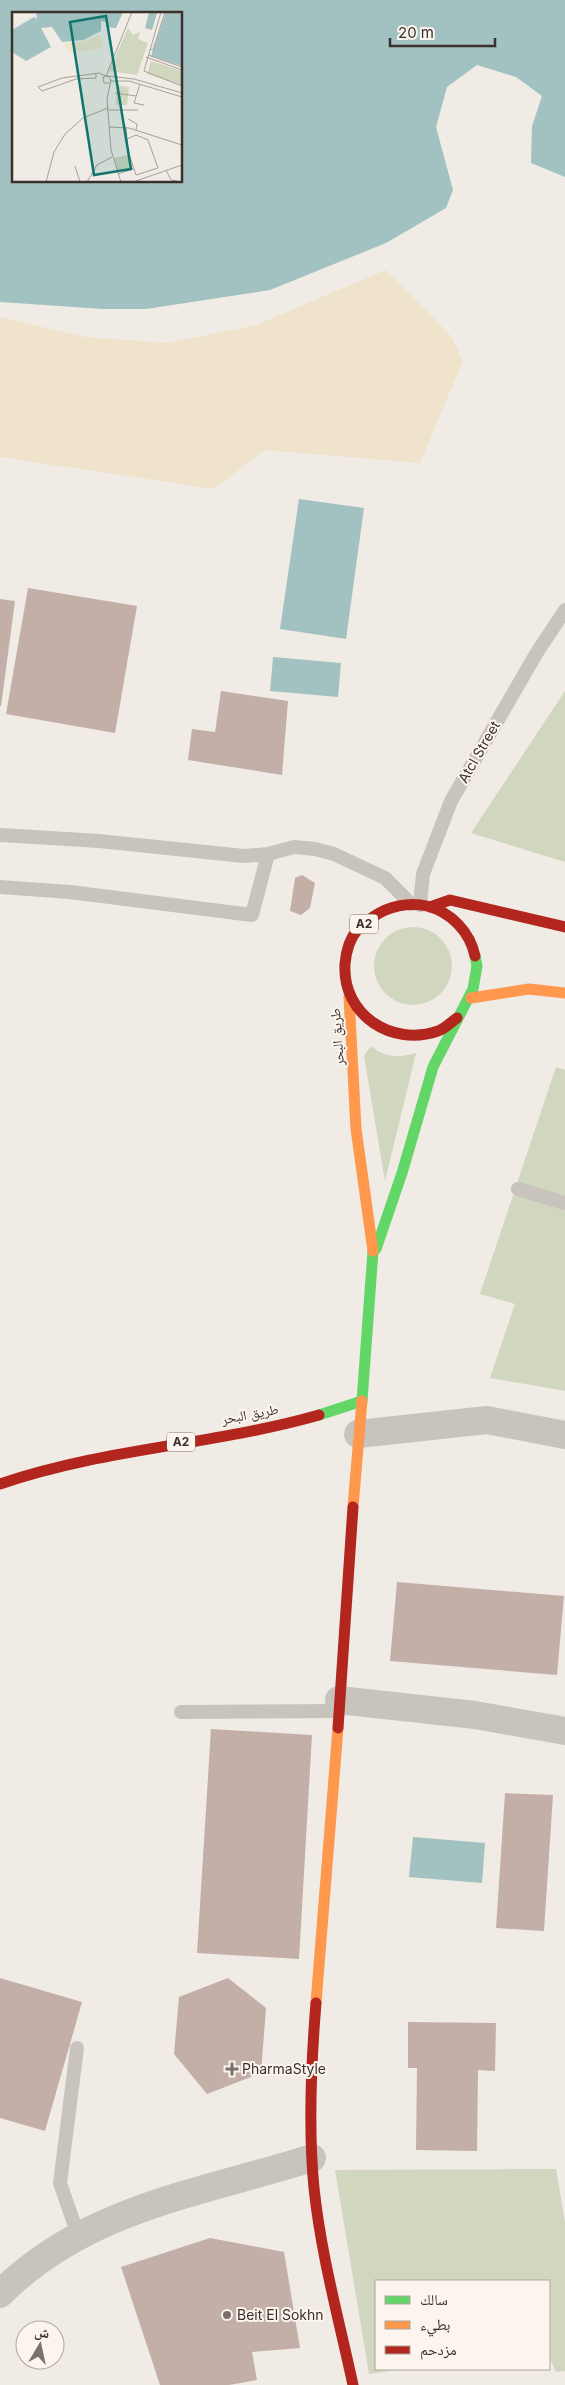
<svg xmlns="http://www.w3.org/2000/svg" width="565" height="2385" font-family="Inter,'Noto Naskh Arabic',sans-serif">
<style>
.green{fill:#d1d6bf}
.sand{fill:#efe3cc}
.water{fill:#a1c2c1;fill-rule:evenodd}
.building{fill:#c3afa7}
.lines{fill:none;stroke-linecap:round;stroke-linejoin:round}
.lane{stroke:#c9c3be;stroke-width:14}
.street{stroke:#c9c3be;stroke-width:28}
.fast{stroke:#63d668;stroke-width:11}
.slow{stroke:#ff974d;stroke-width:11}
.jam{stroke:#b3261e;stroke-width:11}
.poi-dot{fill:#7a716c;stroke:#fbf5ee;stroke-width:2}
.labels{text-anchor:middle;stroke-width:4;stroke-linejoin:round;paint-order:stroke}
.shield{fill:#fbf5ee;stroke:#756b66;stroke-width:1}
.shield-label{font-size:12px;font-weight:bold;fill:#3b302b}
.street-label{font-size:14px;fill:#3b302b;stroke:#fbf5ee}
.poi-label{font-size:14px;fill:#3b302b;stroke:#fbf5ee;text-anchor:start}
.inset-road{fill:none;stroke:#a8a09b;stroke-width:1}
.view{fill:#0f766e;fill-opacity:0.15;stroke:#0f766e;stroke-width:2.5}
.inset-edge{fill:none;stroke:#3b302b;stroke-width:2.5}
</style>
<rect width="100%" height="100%" fill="#f0ebe5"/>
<path class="green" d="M565,691V862L471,833Z
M374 966a39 39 0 1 1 78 0a39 39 0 1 1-78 0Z
M371,1046C385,1058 398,1058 416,1053L385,1181L364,1056Z
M556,1067L565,1070V1391L490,1378L515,1304L480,1294Z
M556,2169L565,2222V2371L556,2372L549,2357V2281H376V2369H402L369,2374L335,2170Z"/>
<path class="sand" d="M386,270L451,336L463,361L420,463L264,450L214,489L0,457V317L85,337L168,343L256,325Z"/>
<path class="water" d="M0,0H565V177L531,163L532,126L542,96L516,77L477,65L447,87L436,127L453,190L446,208L386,243L270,290L146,309H103L0,302ZM14,14H181V181H14Z
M299,499L364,508L346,639L280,629Z
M273,657L341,663L338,697L270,691Z
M413,1837L485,1843L482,1883L409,1877Z"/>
<path class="building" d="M28,588L137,606L115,733L6,714Z
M0,599L15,601L1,706H0Z
M221,691L288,701L282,775L188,760L192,729L215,732Z
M302,875L315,883L310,908L301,915L290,911L295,878Z
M397,1582L564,1596L557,1675L390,1661Z
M211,1729L312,1735L299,1959L197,1953Z
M505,1793L553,1795L544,1931L496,1928Z
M0,1978L82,2002L45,2131L0,2118Z
M228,1978L266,2008L261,2073L207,2094L174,2054L179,1997Z
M408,2022L496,2023L495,2071L478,2070L477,2151L416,2150L417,2068H408Z
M210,2238L284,2252L300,2348L252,2352L257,2380L229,2385H160L121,2267Z"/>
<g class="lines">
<path class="lane" d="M0,835L99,841L244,856L268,854L294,847L315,849L334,854L385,878L411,904
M0,887L70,892L252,915L268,854
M420,905L423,874L451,801L536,654L565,610
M518,1189L565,1203
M181,1712L339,1711
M77,2048L60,2183L78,2235"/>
<path class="street" d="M358,1434L487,1420L565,1435
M339,1700L475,1715L565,1731
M0,2294C85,2208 201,2193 312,2158"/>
<path class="fast" d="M376,1249L402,1173L433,1067L473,989L477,966L475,956
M319,1415L362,1401L373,1251"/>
<path class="slow" d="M349,997L356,1129L373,1251
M471,998L529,989L565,993
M353,1507L362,1401
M316,2003L338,1728"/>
<path class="jam" d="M430,907L450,900L565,927
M457,1018C451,1022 445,1029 438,1031C392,1047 342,1015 345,964C346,952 350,938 358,929C363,925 368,921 373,917C388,906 409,902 427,906C451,912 470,932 475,956
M0,1484C104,1448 214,1445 319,1415
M338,1728L353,1507
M316,2003C311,2064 308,2127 314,2188C321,2255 339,2320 353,2385"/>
</g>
<g class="poi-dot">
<path d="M229.5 2061.5h5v5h5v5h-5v5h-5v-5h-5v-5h5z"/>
<circle cx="227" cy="2315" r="5"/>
</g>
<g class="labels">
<g class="shield">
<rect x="350" y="914.5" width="28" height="19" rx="4"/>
<rect x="167" y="1432.5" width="28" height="19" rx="4"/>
</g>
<g class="shield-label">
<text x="364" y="928">A2</text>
<text x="181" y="1446">A2</text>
</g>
<g class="street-label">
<text transform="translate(479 752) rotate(-60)" y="5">Atcl Street</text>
<text transform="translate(337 1037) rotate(-94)" y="5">طريق البحر</text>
<text transform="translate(250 1414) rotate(-11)" y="5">طريق البحر</text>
</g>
<g class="poi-label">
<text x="242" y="2074">PharmaStyle</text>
<text x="237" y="2320">Beit El Sokhn</text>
</g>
</g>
<g transform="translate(12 12)">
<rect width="170" height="170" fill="#f0ebe5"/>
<path d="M116,16L121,23L128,20L126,27L136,31L125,63L97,59ZM139,49L170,59V73L135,62ZM105,73L117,75L115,93H104ZM116,143L120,156L106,158L102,146Z" fill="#d1d6bf"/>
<path d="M86,23L91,28L90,35L77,39H58L51,32L72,30Z" fill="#efe3cc"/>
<path d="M24,0H111L104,16L94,15V10L89,9V19L71,28L50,30L40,15L29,16L39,35L14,49L0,40V18L22,5L25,7ZM137,0L145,1L140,18L133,16ZM154,0H170V54L139,44Z" fill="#a1c2c1"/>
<path class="inset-road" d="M149,0L132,59L170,74M138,37L141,38L153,0M136,43L170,55M134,45L170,58M84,62V66L64,67L30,79L26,75L50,66L87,61L94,64M94,64L120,0M95,64L122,67L170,81M98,69H117L170,85M98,71H92L91,65L96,64L99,68L95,87L99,138L109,170M128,72L122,91L132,93M103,81L124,84M96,98H126M116,107L125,112L124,118M97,115L117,116L170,133M114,115L116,139L124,163L146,156L136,128L124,123L115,127M63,154L68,170M154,158L159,168L165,169M106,162L121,157M34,170L42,140L53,122L71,106L96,96M75,170L85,153L100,145M121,170L170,153"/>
<path class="view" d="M94,4L119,157L82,163L58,10Z"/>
<rect width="170" height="170" class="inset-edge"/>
</g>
<rect x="375" y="2280" width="175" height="90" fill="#fbf5ee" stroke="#aea6a0"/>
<rect x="385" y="2296" width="25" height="8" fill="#63d668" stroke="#aea6a0"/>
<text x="420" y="2305" font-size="15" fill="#3b302b">سالك</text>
<rect x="385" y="2321" width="25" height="8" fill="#ff974d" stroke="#aea6a0"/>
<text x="420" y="2330" font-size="15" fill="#3b302b">بطيء</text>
<rect x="385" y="2346" width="25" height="8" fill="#b3261e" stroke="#aea6a0"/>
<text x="420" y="2355" font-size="15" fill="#3b302b">مزدحم</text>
<g transform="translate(40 2345) rotate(9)"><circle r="24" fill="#fbf5ee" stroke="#aea6a0"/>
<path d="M0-4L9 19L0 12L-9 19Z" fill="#7a716c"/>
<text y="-8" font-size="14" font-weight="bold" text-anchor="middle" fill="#3b302b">ش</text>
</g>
<path d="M390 38v8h105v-8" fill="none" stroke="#3b302b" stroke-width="2.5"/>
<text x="398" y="38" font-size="15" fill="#3b302b" stroke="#fbf5ee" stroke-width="4" paint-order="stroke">20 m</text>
</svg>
